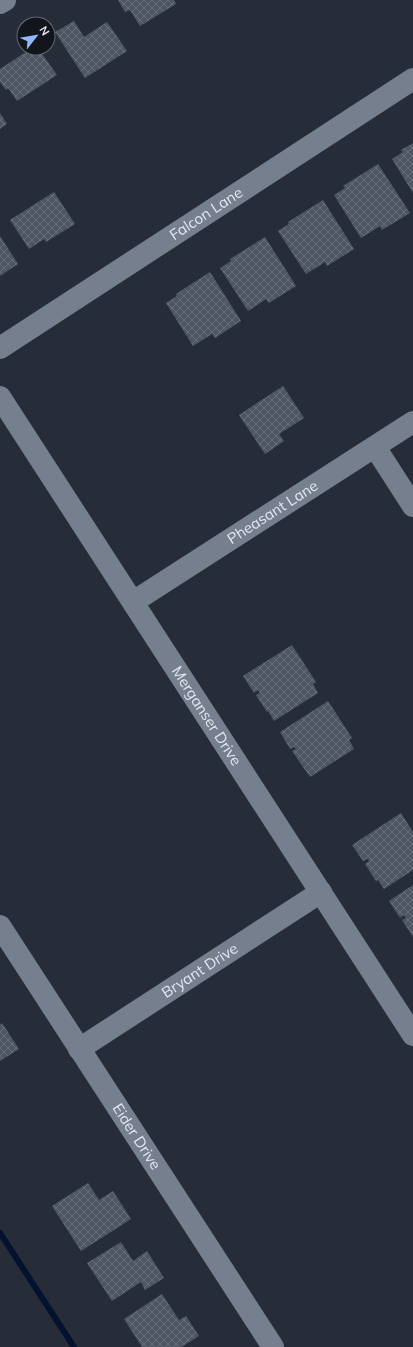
<svg xmlns="http://www.w3.org/2000/svg" width="413" height="1347" font-family="Mulish,sans-serif">
<style>
.lines{fill:none;stroke-linecap:round;stroke-linejoin:round}
.stream{stroke:#03122f;stroke-width:6}
.building{fill:url(#building-cross-hatch)}
.minor{stroke:#767f8d;stroke-width:22}
.labels{text-anchor:middle;stroke-width:3;stroke-linejoin:round;paint-order:stroke}
.street-label{font-size:15px;fill:#e3e8f0;stroke:#12151b}
</style>
<defs>
<pattern id="building-cross-hatch" width="8" height="8" patternUnits="userSpaceOnUse"><rect width="8" height="8" fill="#4e5663"/><path d="M0 0l8 8M0 8l8-8" fill="none" stroke="#676e7a"/></pattern>
</defs>
<rect width="100%" height="100%" fill="#262d39"/>
<g class="lines">
<path class="stream" d="M0,1233L74,1347"/>
</g>
<path class="building" d="M118,0H174L176,4L140,26L130,10L125,12Z
M74,21L84,37L107,22L127,51L85,78L55,32Z
M32,48H38L57,75L17,101L8,88L6,90L0,82V69Z
M0,113L7,124L0,129Z
M413,143V193L392,159L403,152L401,150Z
M378,164L410,213L382,230L380,226L361,238L334,195L345,188L343,186Z
M54,192L75,224L46,242L44,239L29,249L10,220Z
M323,200L354,249L327,266L325,262L306,274L278,231L289,224L288,222Z
M0,236L18,264L0,276Z
M265,237L296,286L269,303L266,299L248,311L220,268L231,261L230,259Z
M210,272L241,321L215,338L212,334L193,346L166,303L177,296L176,294Z
M283,386L304,418L279,434L284,441L265,454L239,415Z
M292,645L316,682L313,684L318,693L274,721L268,711L267,712L256,695L260,693L258,690L254,693L243,676Z
M328,701L352,738L349,740L354,749L310,777L292,751L296,749L294,747L290,749L280,732Z
M401,813L413,832V870L384,889L378,880L376,881L365,864L369,861L368,859L363,861L352,845Z
M413,885V937L402,920L406,918L404,915L400,918L389,901Z
M2,1023L19,1049L0,1061V1025Z
M88,1183L99,1200L113,1191L131,1219L81,1251L52,1206Z
M121,1242L133,1261L147,1251L164,1278L145,1290L141,1282L112,1301L87,1263Z
M162,1294L179,1320L186,1316L199,1336L181,1347H142L124,1319Z"/>
<g class="lines">
<g class="minor">
<path d="M0,3L5,0"/>
<path id="s1" d="M0,348L413,79"/>
<path id="s2" d="M0,397L413,1035"/>
<path d="M375,447L413,506"/>
<path id="s3" d="M133,602L413,422"/>
<path id="s4" d="M0,926L273,1347"/>
<path id="s5" d="M79,1049L321,892"/>
</g>
</g>
<g class="labels">
<g class="street-label">
<text dy="5" stroke="none"><textPath href="#s1" startOffset="246">Falcon Lane</textPath></text>
<text dy="5" stroke="none"><textPath href="#s3" startOffset="166">Pheasant Lane</textPath></text>
<text dy="5" stroke="none"><textPath href="#s2" startOffset="380">Merganser Drive</textPath></text>
<text dy="5" stroke="none"><textPath href="#s5" startOffset="144">Bryant Drive</textPath></text>
<text dy="5" stroke="none"><textPath href="#s4" startOffset="251">Eider Drive</textPath></text>
</g>
</g>
<g transform="translate(36 36) rotate(59)"><circle r="19" fill="#12151b" stroke="#666970"/>
<path d="M0-3L7 15L0 10L-7 15Z" fill="#8fb8fd"/>
<text y="-6" font-size="11" font-weight="bold" text-anchor="middle" fill="#e3e8f0">N</text>
</g>
</svg>
